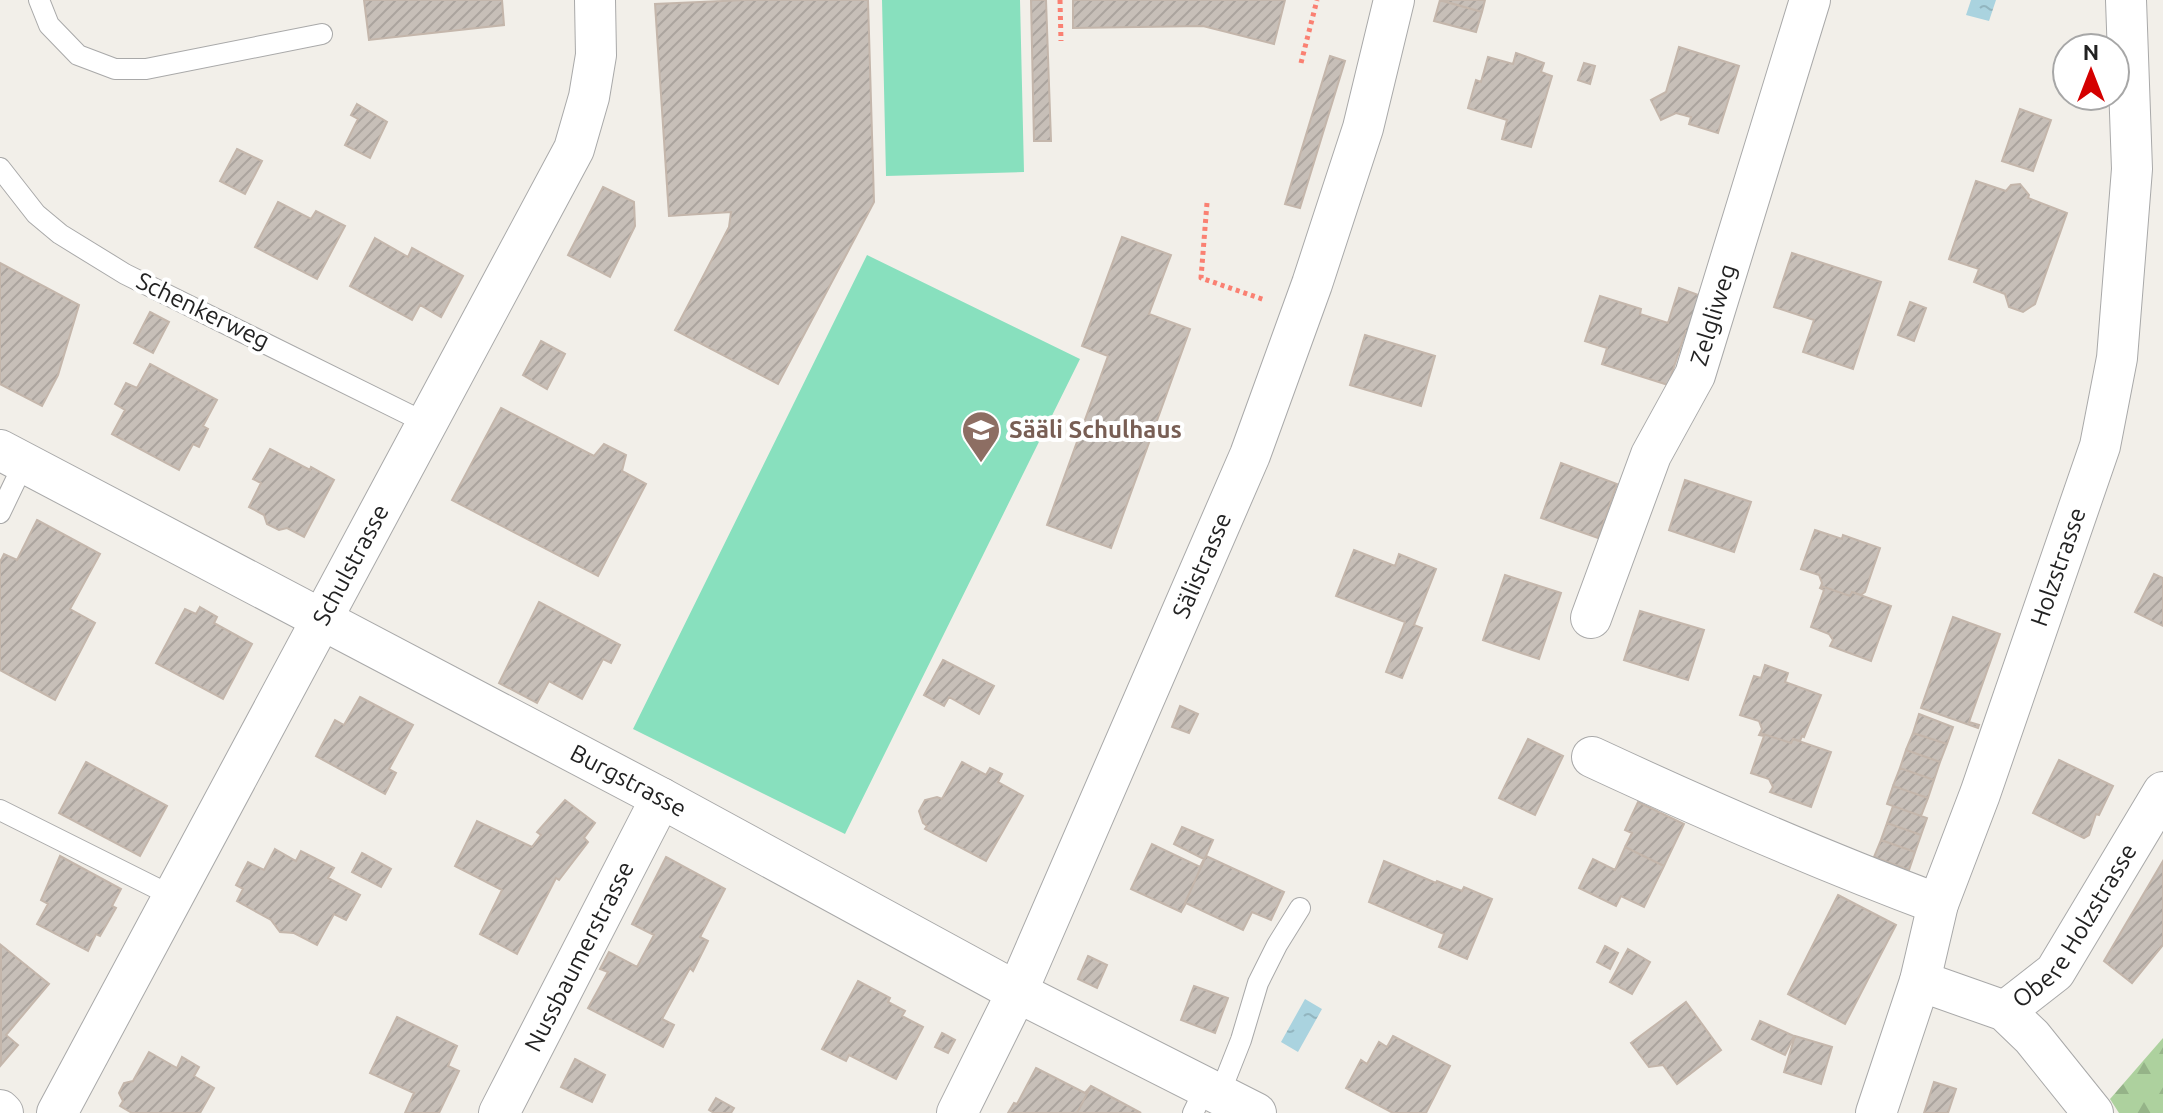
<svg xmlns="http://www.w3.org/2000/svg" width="2163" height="1113" font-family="Ubuntu,sans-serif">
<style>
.forest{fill:url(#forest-firs)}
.pitch{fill:#88e0be}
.water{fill:url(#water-ripples)}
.building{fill:url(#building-hatch);stroke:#c4b6ab;stroke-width:2}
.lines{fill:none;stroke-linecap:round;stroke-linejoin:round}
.lane-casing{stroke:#a9a9a9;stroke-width:22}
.street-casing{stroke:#a9a9a9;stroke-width:42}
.path{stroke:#fa8072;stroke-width:5;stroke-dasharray:4 4;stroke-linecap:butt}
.lane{stroke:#fff;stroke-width:20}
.street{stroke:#fff;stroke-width:40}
.labels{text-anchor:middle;stroke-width:8;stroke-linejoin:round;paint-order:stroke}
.street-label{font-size:24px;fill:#222;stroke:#fff}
.education-label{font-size:24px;font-weight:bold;fill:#785e54;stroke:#fff;text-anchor:start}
</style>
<defs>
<pattern id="forest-firs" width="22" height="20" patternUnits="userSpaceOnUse" patternTransform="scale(2)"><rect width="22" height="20" fill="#add19e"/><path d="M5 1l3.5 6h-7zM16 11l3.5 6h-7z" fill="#95b388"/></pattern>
<pattern id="water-ripples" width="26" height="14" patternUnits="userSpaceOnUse" patternTransform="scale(2)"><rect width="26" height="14" fill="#aad3df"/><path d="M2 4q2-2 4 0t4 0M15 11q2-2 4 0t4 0" fill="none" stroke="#92b5bf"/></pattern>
<pattern id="building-hatch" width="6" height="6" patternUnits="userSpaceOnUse" patternTransform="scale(2)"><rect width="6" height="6" fill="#c7bfb8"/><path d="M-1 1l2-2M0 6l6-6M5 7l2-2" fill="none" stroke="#aba49e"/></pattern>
</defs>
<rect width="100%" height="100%" fill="#f2efe9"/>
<path class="forest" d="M2163,1038V1113H2119L2110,1099Z"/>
<path class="pitch" d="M882,0H1020L1024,172L886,176Z
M867,255L1080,359L845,834L633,729Z"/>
<path class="water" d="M1971,0H1996L1989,21L1966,15Z
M1305,999L1322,1009L1298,1052L1281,1042Z"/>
<path class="building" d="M364,0H502L504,25L369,40Z
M745,0H868L874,202L778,384L675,330L729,227L731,212L669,216L655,4Z
M1031,0H1046L1051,141H1034Z
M1073,0H1285L1274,44L1203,26L1073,28Z
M1439,0H1485L1482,12Z
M1440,0L1482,12L1476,32L1434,21Z
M1679,47L1739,66L1718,133L1689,124L1691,117L1676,113L1661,120L1651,100L1666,92Z
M1516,53L1544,63L1541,72L1552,76L1531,147L1502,139L1507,120L1468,108L1476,80L1481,82L1488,57L1513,64Z
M1330,56L1345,61L1300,208L1285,204Z
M1584,63L1595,66L1590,84L1578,80Z
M357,104L387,122L370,158L345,145L358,119L351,115Z
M2020,109L2051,120L2033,171L2002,161Z
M237,149L262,161L245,194L220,181Z
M1976,181L2006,191L2011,185L2020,184L2029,195L2028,198L2067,213L2035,304L2023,312L2009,307L2005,294L1974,282L1979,269L1949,259Z
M603,187L634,202L635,226L610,277L568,255Z
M278,202L311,219L316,211L345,226L317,279L255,247Z
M1122,237L1171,255L1149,314L1190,329L1111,548L1047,525L1108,356L1082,346Z
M375,238L408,257L412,248L463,276L441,317L420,305L412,320L350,286Z
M1792,253L1881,282L1853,369L1803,352L1814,320L1774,307Z
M0,263L79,305L58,375L42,406L0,384Z
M1679,288L1704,297L1692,333L1686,331L1668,385L1602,364L1607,348L1585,341L1600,296L1641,309L1640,314L1668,323Z
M1910,302L1926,308L1914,341L1898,335Z
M150,312L169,322L153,353L134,343Z
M1365,335L1435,356L1421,406L1350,385Z
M541,341L565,354L547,389L523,375Z
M150,364L217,400L203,426L208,429L199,447L193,444L179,470L112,434L125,410L115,404L126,383L137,388Z
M501,408L594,456L604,444L626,455L622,471L646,484L598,576L452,500Z
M270,449L310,470L311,467L334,480L304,537L287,528L279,530L267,524L264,515L249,507L261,483L253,479Z
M1561,463L1617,484L1598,538L1541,518Z
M1685,480L1751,502L1734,552L1669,530Z
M37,520L100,554L70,609L95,623L55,700L0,670V562L4,554L17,560Z
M1815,530L1842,539L1843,535L1880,548L1865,592L1861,595L1852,592L1850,596L1821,586L1822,583L1819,575L1801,569Z
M1354,550L1395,566L1399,554L1436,569L1414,625L1422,628L1402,678L1386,672L1405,622L1336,596Z
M2154,574L2163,578V626L2135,612Z
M1505,575L1561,593L1539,659L1483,640Z
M1821,586L1850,596L1852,592L1891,606L1871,661L1830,646L1833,640L1829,634L1811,627L1824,590L1820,588Z
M539,602L620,645L611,663L603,659L582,699L549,681L537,703L499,683Z
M200,607L217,617L214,623L252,644L223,699L156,663L185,609L196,614Z
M1640,611L1704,630L1688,680L1624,660Z
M1953,617L2000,634L1969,722L1979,725L1978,728L1921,708Z
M943,660L994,686L979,714L949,697L944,706L924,695Z
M1765,665L1788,673L1785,682L1821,695L1804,737L1802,736L1800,741L1793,739L1791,743L1760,733L1762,729L1759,721L1740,715L1754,676L1761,678Z
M360,697L413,725L389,769L396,773L385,794L316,756L335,720L344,725Z
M1180,706L1198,714L1189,733L1172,727Z
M1919,714L1953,727L1947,744L1913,733Z
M1760,733L1791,743L1793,739L1831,752L1811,807L1770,792L1773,787L1769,779L1751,773L1764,736L1759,735Z
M1913,733L1947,744L1940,762L1906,750Z
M1528,739L1563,756L1535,815L1499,798Z
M1906,750L1940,762L1934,780L1900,768Z
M2059,760L2113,786L2099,815L2096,814L2089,835L2084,838L2033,813Z
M86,762L167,806L140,856L59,813Z
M962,762L986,775L990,768L1002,774L998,782L1023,796L986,861L925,829L927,826L923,823L919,811L925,800L937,797L942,799Z
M1900,768L1934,780L1928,798L1893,786Z
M1893,786L1928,798L1921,816L1887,804Z
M565,800L595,823L584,838L588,842L559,880L556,878L517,954L480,934L502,890L455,866L477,821L532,847L541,835L537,832Z
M1638,802L1684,824L1664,866L1625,847L1632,833L1625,830Z
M1893,806L1927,818L1921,835L1887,823Z
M1887,823L1921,835L1915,852L1881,840Z
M1182,827L1213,840L1181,912L1131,889L1152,844L1200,867L1204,859L1174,844Z
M1881,840L1915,852L1909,870L1874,857Z
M1625,847L1664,866L1644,907L1621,896L1616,906L1579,888L1593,859L1615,870Z
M275,849L296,861L301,851L334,868L328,878L360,895L346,920L334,914L317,945L294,933L280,932L271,920L237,901L243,889L236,885L248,862L264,870Z
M362,853L391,869L381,887L352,872Z
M60,856L121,889L112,906L116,908L100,936L96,934L88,951L37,924L48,904L41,900Z
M1206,856L1284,892L1271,920L1252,912L1243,930L1186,903L1181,912Z
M666,857L725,889L700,937L708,941L693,971L690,968L662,1019L674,1025L663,1047L588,1008L608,972L600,969L609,952L637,967L654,935L632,924Z
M1384,861L1436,883L1437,881L1462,891L1464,887L1492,899L1467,959L1439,947L1444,934L1369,902Z
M2163,861V945L2132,983L2104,961Z
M1838,895L1896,925L1845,1024L1788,994Z
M1,945L49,984L6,1035L18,1045L1,1065Z
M1605,946L1618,953L1610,969L1597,962Z
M1628,949L1650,962L1632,994L1610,982Z
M1088,956L1107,965L1097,988L1078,979Z
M858,981L890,998L888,1002L905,1011L902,1016L923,1027L896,1079L849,1055L846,1061L822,1049Z
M1194,986L1228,998L1215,1033L1181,1020Z
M1686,1002L1721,1050L1677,1084L1663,1065L1649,1067L1631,1043Z
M397,1017L457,1046L448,1066L459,1071L439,1113H405L414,1093L370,1073Z
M1760,1021L1794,1036L1785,1055L1752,1039Z
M942,1033L955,1040L948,1053L935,1047Z
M1393,1036L1450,1066L1426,1113H1393L1346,1088L1361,1060L1367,1064L1379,1042L1387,1047Z
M1795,1036L1832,1047L1821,1084L1784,1072Z
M149,1052L177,1068L182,1057L199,1067L194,1076L214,1088L200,1113H132L120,1106L123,1101L119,1093L124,1083L133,1081Z
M575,1059L605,1075L592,1102L561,1087Z
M1036,1068L1085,1093L1091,1086L1077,1113H1008L1014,1103L1017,1104Z
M1934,1082L1956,1089L1948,1113H1924Z
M1091,1086L1141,1113H1077Z
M716,1098L734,1108L731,1113H714L709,1110Z"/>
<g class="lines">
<g class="lane-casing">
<path id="lane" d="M39,0L49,25L78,55L115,69H146L322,34
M0,168L36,214L60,234L125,274L428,424
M0,513L24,463
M0,810L174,897
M1220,1093L1241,1040L1258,983L1277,945L1300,908
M1193,1113L1206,1086"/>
</g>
<g class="street-casing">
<g id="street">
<path id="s1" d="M0,450L661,798L1017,992L1256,1113"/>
<path id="s2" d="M1591,618L1651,455L1695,375L1810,0"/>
<path d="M1592,757C1706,810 1820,860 1938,904"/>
<path d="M1920,981L2005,1011L2032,1037L2093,1113"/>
<path id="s3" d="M2005,1011L2055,972L2163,792"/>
<path d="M0,1110L3,1113"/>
<path id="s4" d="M57,1113L574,149L589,97L596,55L595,0"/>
<path id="s5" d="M499,1113L661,798"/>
<path id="s6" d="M957,1113L1017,992L1250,455L1312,284L1363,128L1394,0"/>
<path id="s7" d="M1876,1113L1920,981L1938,904L1980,794L2100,446L2117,358L2132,169L2126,0"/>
</g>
</g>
<path class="path" d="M1060,0L1061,41
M1301,63L1317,0
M1207,203L1201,278L1265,300"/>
<use href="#lane" class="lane"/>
<use href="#street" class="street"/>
</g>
<defs>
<g id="school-pin" transform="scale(2)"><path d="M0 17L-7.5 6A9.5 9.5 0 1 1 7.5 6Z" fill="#8d6e63" stroke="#fff"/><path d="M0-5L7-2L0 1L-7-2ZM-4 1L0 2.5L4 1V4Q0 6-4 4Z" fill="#fff"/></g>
</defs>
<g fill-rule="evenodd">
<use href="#school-pin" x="981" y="430"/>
</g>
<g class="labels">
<g class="street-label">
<text transform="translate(203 311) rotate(26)" y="8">Schenkerweg</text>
<text dy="8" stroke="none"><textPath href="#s2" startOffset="328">Zelgliweg</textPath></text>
<text dy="8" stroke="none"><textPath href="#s4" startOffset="622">Schulstrasse</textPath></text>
<text dy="8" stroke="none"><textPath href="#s6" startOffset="600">Sälistrasse</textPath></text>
<text dy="8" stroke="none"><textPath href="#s7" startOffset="576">Holzstrasse</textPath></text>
<text dy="8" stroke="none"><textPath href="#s1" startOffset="710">Burgstrasse</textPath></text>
<text dy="8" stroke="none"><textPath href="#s3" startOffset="112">Obere Holzstrasse</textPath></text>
<text dy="8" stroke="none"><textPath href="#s5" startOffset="176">Nussbaumerstrasse</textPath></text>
</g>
<g class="education-label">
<text x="1009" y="438">Sääli Schulhaus</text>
</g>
</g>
<g transform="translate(2091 72)"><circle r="38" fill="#ffffff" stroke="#a7a7a7" stroke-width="2"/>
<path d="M0-6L14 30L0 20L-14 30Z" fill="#d40000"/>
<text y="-12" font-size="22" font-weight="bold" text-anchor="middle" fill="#222222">N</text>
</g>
</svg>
